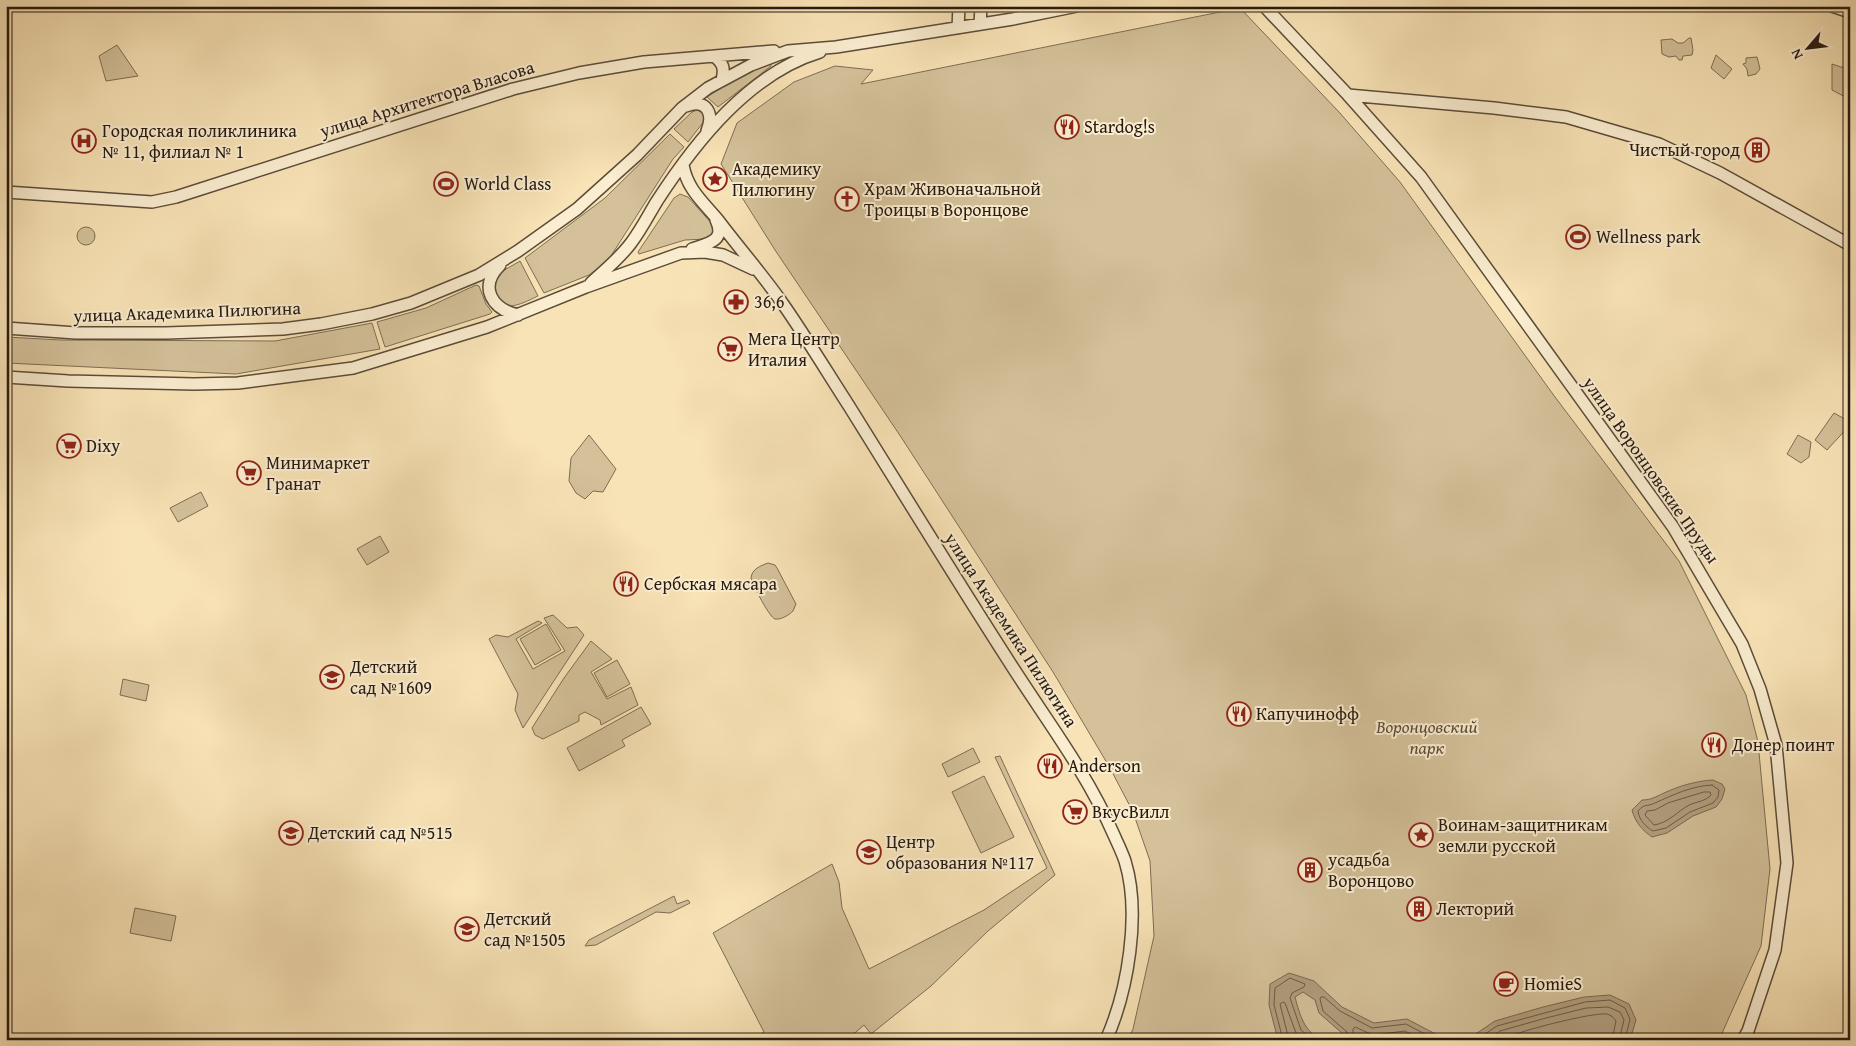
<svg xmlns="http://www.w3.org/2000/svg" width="1856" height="1046" font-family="'Gentium Book Plus',serif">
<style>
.green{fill:#d4c19a;stroke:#7e6d54}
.water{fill:#b19e7d;stroke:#7a6951}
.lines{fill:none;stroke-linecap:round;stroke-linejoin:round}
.shore{stroke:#6c5c46;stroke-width:1}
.minor-casing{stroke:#5b4c39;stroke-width:14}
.minor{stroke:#faedd0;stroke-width:11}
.labels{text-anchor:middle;stroke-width:4;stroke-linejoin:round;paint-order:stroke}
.street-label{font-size:18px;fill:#27190f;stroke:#faedd0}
.poi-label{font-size:18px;fill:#27190f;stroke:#faedd0;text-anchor:start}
.park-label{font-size:18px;font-style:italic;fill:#5b4b39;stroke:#faedd0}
</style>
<rect width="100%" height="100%" fill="#f8e3b6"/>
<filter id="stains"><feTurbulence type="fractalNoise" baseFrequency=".004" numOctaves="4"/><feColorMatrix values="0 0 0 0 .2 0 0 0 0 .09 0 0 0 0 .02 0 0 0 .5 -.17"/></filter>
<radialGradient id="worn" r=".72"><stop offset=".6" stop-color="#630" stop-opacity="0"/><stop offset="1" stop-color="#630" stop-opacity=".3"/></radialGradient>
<path class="green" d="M1240,8L1339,112L1400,182L1555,397L1679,561L1746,695L1758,742L1770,869L1761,946L1719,1040H1128L1133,1029L1154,936L1150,861L1133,812L1110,768L1053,672L901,437L775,250L721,164L737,123L794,82L835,66L873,70L861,84Z
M1689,38H1691L1693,50L1692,55L1683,56L1682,60H1679L1676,56L1669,57L1662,54L1661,40L1672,39L1678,43H1683Z
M117,45L138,76L106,81L99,56Z
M1716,55L1732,69L1724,79L1711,68Z
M1757,57L1760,69L1756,74L1748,76L1747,69L1743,64L1746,63V58Z
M771,63V66L718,107L707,97L738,77Z
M1832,64L1850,70V90L1845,91L1847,98L1832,90Z
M697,110L703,113L705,120L688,142L674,129L692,112Z
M670,134L684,147L673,159L609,259L589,275L544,293L525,258L605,198Z
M680,194L688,197L713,225L715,234L706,239L685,240L639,254L638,252L674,198Z
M77 236a9 9 0 1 1 18 0a9 9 0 1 1-18 0Z
M520,261L538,296C529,300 512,310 503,304C500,302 497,298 495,295C494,272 502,272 520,261Z
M476,285L479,286L486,304L492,312L490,314L385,347L377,322L426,308Z
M372,323L380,349L236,374L6,363V337L60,340L275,341Z
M1834,413L1850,422V425L1827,450L1815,440Z
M589,435L616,469L603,492L593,491L585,499L576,493L569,481L571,458Z
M1798,435L1811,442L1809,457L1801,463L1787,454Z
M201,492L208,506L178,522L170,508Z
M380,536L389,552L367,565L357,549Z
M768,563L775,565L777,568L796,604L793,611C789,615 781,620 775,619C769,617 753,585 751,578C752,569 760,566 768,563Z
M553,615L567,628L577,627L584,635L523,728L515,710L518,694L489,639L496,635L508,637L538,621L542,623L516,639L533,669L565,651L544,618Z
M546,624L561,650L535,665L520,639Z
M591,641L612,659L591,672L607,699L631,687L638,705L601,725L600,720L585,712L579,715V721L543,739L535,735L532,728L564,678Z
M617,660L630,684L607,697L594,673Z
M123,679L149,685L146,701L120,695Z
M641,707L651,724L622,740L625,746L579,771L567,748Z
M973,748L980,762L948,777L942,764Z
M1000,756L1055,875L988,931L931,986L871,1034L864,1025L847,1040H753L764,1032L713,933L832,864L839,882L842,908L869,969L984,910L1047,868L995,757Z
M984,776L1014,837L981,853L952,792Z
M674,896L677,904L688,900L690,903L670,913L656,912L596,945L585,946L589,940Z
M135,908L176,916L171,941L130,933Z"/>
<path class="water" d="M1713,780L1722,784L1725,789L1722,799L1716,807L1693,816L1667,833L1652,837C1642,830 1635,822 1632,810L1642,800C1651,800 1655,797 1664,793C1679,786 1696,781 1713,780Z
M1289,973L1314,981L1342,1007L1374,1023L1407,1019L1447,1040H1337L1343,1034L1319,1013L1315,1000L1303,992L1295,997C1300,1015 1305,1037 1327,1040H1278L1269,1005L1270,984Z
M1610,995L1629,1004L1636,1020L1630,1040H1452L1474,1035L1495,1021L1543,1007L1584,997Z"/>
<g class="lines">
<path class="shore" d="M1712,785L1719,790L1718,797L1713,803L1690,812L1666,828L1653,831C1646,827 1639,820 1638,811C1645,803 1647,807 1655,803C1673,795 1691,786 1712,785Z
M1704,792H1710L1711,795C1706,801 1696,802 1689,805C1677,812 1668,823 1654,825L1645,815L1647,811L1655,810L1668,803Z
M1283,1040L1274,1005L1275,988L1290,978L1305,984L1304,987L1292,993L1290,998L1301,1030L1313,1040
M1289,1040L1280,1004L1283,1002L1285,1003L1296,1033L1303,1040
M1345,1040L1347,1036V1032L1323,1011L1320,999L1321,997H1324L1340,1011L1372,1028L1406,1024L1436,1040
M1353,1040V1029L1355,1027L1373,1035L1405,1031L1422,1040
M1476,1040L1497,1026L1585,1002L1610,1000L1625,1008L1630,1019L1625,1040
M1487,1040L1500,1031L1546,1018L1586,1008L1608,1007L1620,1012L1624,1020L1619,1040
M1501,1040C1514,1032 1593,1012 1607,1014C1611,1015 1614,1018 1616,1021L1612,1040"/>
<g class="minor-casing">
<path id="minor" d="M1264,6L1348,95L1421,177L1673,527L1742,644L1760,689L1776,745L1787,863L1775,950L1748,1031L1743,1040
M1832,6L1850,12
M980,24L981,6
M958,28L959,6
M714,56C723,63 725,68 722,80
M1348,95L1494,108L1566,117L1659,144L1720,173L1850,245
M686,106C707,98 714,114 707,131
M683,165C687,189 703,202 718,220C739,248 763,275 783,304C806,337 827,372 849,406C902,491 954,576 1008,660C1044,717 1086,771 1113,833C1117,842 1122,852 1125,861C1141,913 1128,991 1106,1040
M6,192L152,202L176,197L513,89L579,73L644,62L774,51
M692,249C709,243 726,241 716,220
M500,265C478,287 492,309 518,315
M591,283C605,270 620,258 631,243C641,230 649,214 657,201C696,141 750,73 820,52
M6,328L76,333H166L283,329L321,324L372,314L411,303L479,275L518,251L577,209L637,155L682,108L708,88L751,65L788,51L836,47L1013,19L1077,6
M6,377L68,381L194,384L238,383L353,368L487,327L586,287L681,253L705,252L723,255L753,269"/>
</g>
<use href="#minor" class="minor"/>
</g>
<defs>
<g id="restaurant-ring" transform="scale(1.25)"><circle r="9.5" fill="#faedd0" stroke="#8f2418" stroke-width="1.5"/><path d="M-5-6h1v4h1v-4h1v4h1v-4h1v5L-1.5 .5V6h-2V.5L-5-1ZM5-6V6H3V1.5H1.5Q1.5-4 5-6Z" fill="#8f2418"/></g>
<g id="hospital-ring" transform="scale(1.25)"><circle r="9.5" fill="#faedd0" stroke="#8f2418" stroke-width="1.5"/><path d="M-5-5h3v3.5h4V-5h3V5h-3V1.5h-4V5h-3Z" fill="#8f2418"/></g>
<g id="building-ring" transform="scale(1.25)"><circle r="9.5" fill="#faedd0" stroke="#8f2418" stroke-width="1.5"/><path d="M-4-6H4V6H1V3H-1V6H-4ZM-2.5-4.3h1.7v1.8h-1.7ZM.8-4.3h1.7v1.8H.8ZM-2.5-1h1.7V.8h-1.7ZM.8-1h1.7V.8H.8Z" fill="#8f2418"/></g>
<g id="sight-ring" transform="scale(1.25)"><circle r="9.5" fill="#faedd0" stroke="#8f2418" stroke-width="1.5"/><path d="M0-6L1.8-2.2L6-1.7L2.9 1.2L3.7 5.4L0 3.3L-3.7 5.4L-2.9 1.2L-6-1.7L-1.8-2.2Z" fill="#8f2418"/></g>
<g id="stadium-ring" transform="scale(1.25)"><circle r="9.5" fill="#faedd0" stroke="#8f2418" stroke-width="1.5"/><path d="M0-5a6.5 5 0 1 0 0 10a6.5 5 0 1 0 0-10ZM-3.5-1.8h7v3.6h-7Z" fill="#8f2418"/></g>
<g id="church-ring" transform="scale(1.25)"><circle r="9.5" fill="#faedd0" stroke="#8f2418" stroke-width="1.5"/><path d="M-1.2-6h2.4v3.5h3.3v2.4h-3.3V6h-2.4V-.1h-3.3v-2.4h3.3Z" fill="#8f2418"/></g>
<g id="pharmacy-ring" transform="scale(1.25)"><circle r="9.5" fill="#faedd0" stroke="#8f2418" stroke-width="1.5"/><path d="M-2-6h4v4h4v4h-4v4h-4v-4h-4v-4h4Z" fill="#8f2418"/></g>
<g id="supermarket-ring" transform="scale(1.25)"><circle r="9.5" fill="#faedd0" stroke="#8f2418" stroke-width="1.5"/><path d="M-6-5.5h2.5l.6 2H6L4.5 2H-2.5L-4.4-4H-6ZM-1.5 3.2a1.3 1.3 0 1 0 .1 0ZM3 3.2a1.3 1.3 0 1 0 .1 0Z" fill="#8f2418"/></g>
<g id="school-ring" transform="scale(1.25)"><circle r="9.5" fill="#faedd0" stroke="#8f2418" stroke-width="1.5"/><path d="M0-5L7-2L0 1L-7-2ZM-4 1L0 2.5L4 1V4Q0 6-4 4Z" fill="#8f2418"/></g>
<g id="cafe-ring" transform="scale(1.25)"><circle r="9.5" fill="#faedd0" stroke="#8f2418" stroke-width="1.5"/><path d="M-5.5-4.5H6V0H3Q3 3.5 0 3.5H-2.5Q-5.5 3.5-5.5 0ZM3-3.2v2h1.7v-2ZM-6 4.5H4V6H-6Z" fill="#8f2418"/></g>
</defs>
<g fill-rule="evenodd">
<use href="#restaurant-ring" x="1067" y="127"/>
<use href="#hospital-ring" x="84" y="141"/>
<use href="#building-ring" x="1757" y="150"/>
<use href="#sight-ring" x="715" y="179"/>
<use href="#stadium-ring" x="446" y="184"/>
<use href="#church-ring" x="847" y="199"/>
<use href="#stadium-ring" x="1578" y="237"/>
<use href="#pharmacy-ring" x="736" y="302"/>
<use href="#supermarket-ring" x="730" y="349"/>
<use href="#supermarket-ring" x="69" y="446"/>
<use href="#supermarket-ring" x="249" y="473"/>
<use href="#restaurant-ring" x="626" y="584"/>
<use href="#school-ring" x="332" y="677"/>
<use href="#restaurant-ring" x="1239" y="714"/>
<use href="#restaurant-ring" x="1714" y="745"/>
<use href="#restaurant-ring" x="1050" y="766"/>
<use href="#supermarket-ring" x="1075" y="812"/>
<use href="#school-ring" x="291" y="833"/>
<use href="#sight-ring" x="1421" y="835"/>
<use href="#school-ring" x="869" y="852"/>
<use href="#building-ring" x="1310" y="870"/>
<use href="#building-ring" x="1419" y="909"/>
<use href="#school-ring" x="467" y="929"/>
<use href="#cafe-ring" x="1506" y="984"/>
</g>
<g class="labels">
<g class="street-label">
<text transform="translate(427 99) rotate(-17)" y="6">улица Архитектора Власова</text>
<text transform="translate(187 312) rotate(-2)" y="6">улица Академика Пилюгина</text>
<text transform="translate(1651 470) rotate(55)" y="6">улица Воронцовские Пруды</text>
<text transform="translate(1011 630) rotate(57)" y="6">улица Академика Пилюгина</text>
</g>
<g class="poi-label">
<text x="1084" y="133">Stardog!s</text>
<text x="102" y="137">Городская поликлиника<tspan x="102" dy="21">№ 11, филиал № 1</tspan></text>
<text x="1740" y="156" text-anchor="end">Чистый город</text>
<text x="732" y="175">Академику<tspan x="732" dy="21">Пилюгину</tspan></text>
<text x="464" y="190">World Class</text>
<text x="864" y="195">Храм Живоначальной<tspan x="864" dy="21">Троицы в Воронцове</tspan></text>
<text x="1596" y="243">Wellness park</text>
<text x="754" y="308">36,6</text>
<text x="748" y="345">Мега Центр<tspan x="748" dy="21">Италия</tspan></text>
<text x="86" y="452">Dixy</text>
<text x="266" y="469">Минимаркет<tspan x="266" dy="21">Гранат</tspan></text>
<text x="644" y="590">Сербская мясара</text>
<text x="350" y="673">Детский<tspan x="350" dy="21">сад №1609</tspan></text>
<text x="1256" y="720">Капучинофф</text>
<text x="1732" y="751">Донер поинт</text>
<text x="1068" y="772">Anderson</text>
<text x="1092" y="818">ВкусВилл</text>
<text x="1438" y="831">Воинам-защитникам<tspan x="1438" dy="21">земли русской</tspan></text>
<text x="308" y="839">Детский сад №515</text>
<text x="886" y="848">Центр<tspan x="886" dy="21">образования №117</tspan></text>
<text x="1328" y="866">усадьба<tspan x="1328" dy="21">Воронцово</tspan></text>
<text x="1436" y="915">Лекторий</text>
<text x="484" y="925">Детский<tspan x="484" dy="21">сад №1505</tspan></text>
<text x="1524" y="990">HomieS</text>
</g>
<g class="park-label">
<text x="1427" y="733">Воронцовский<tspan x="1427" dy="21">парк</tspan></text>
</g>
</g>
<rect width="1856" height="1046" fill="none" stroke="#f8e3b6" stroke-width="25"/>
<rect x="8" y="8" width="1841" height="1031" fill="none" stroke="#27190f" stroke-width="2.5"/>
<rect x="12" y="12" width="1831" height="1021" fill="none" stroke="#27190f"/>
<g transform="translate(1808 48) rotate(242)" stroke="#faedd0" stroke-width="4" paint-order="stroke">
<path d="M0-4L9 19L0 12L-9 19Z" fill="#27190f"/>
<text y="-8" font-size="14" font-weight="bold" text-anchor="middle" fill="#27190f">N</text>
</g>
<rect width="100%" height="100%" filter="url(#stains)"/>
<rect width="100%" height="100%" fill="url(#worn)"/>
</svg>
